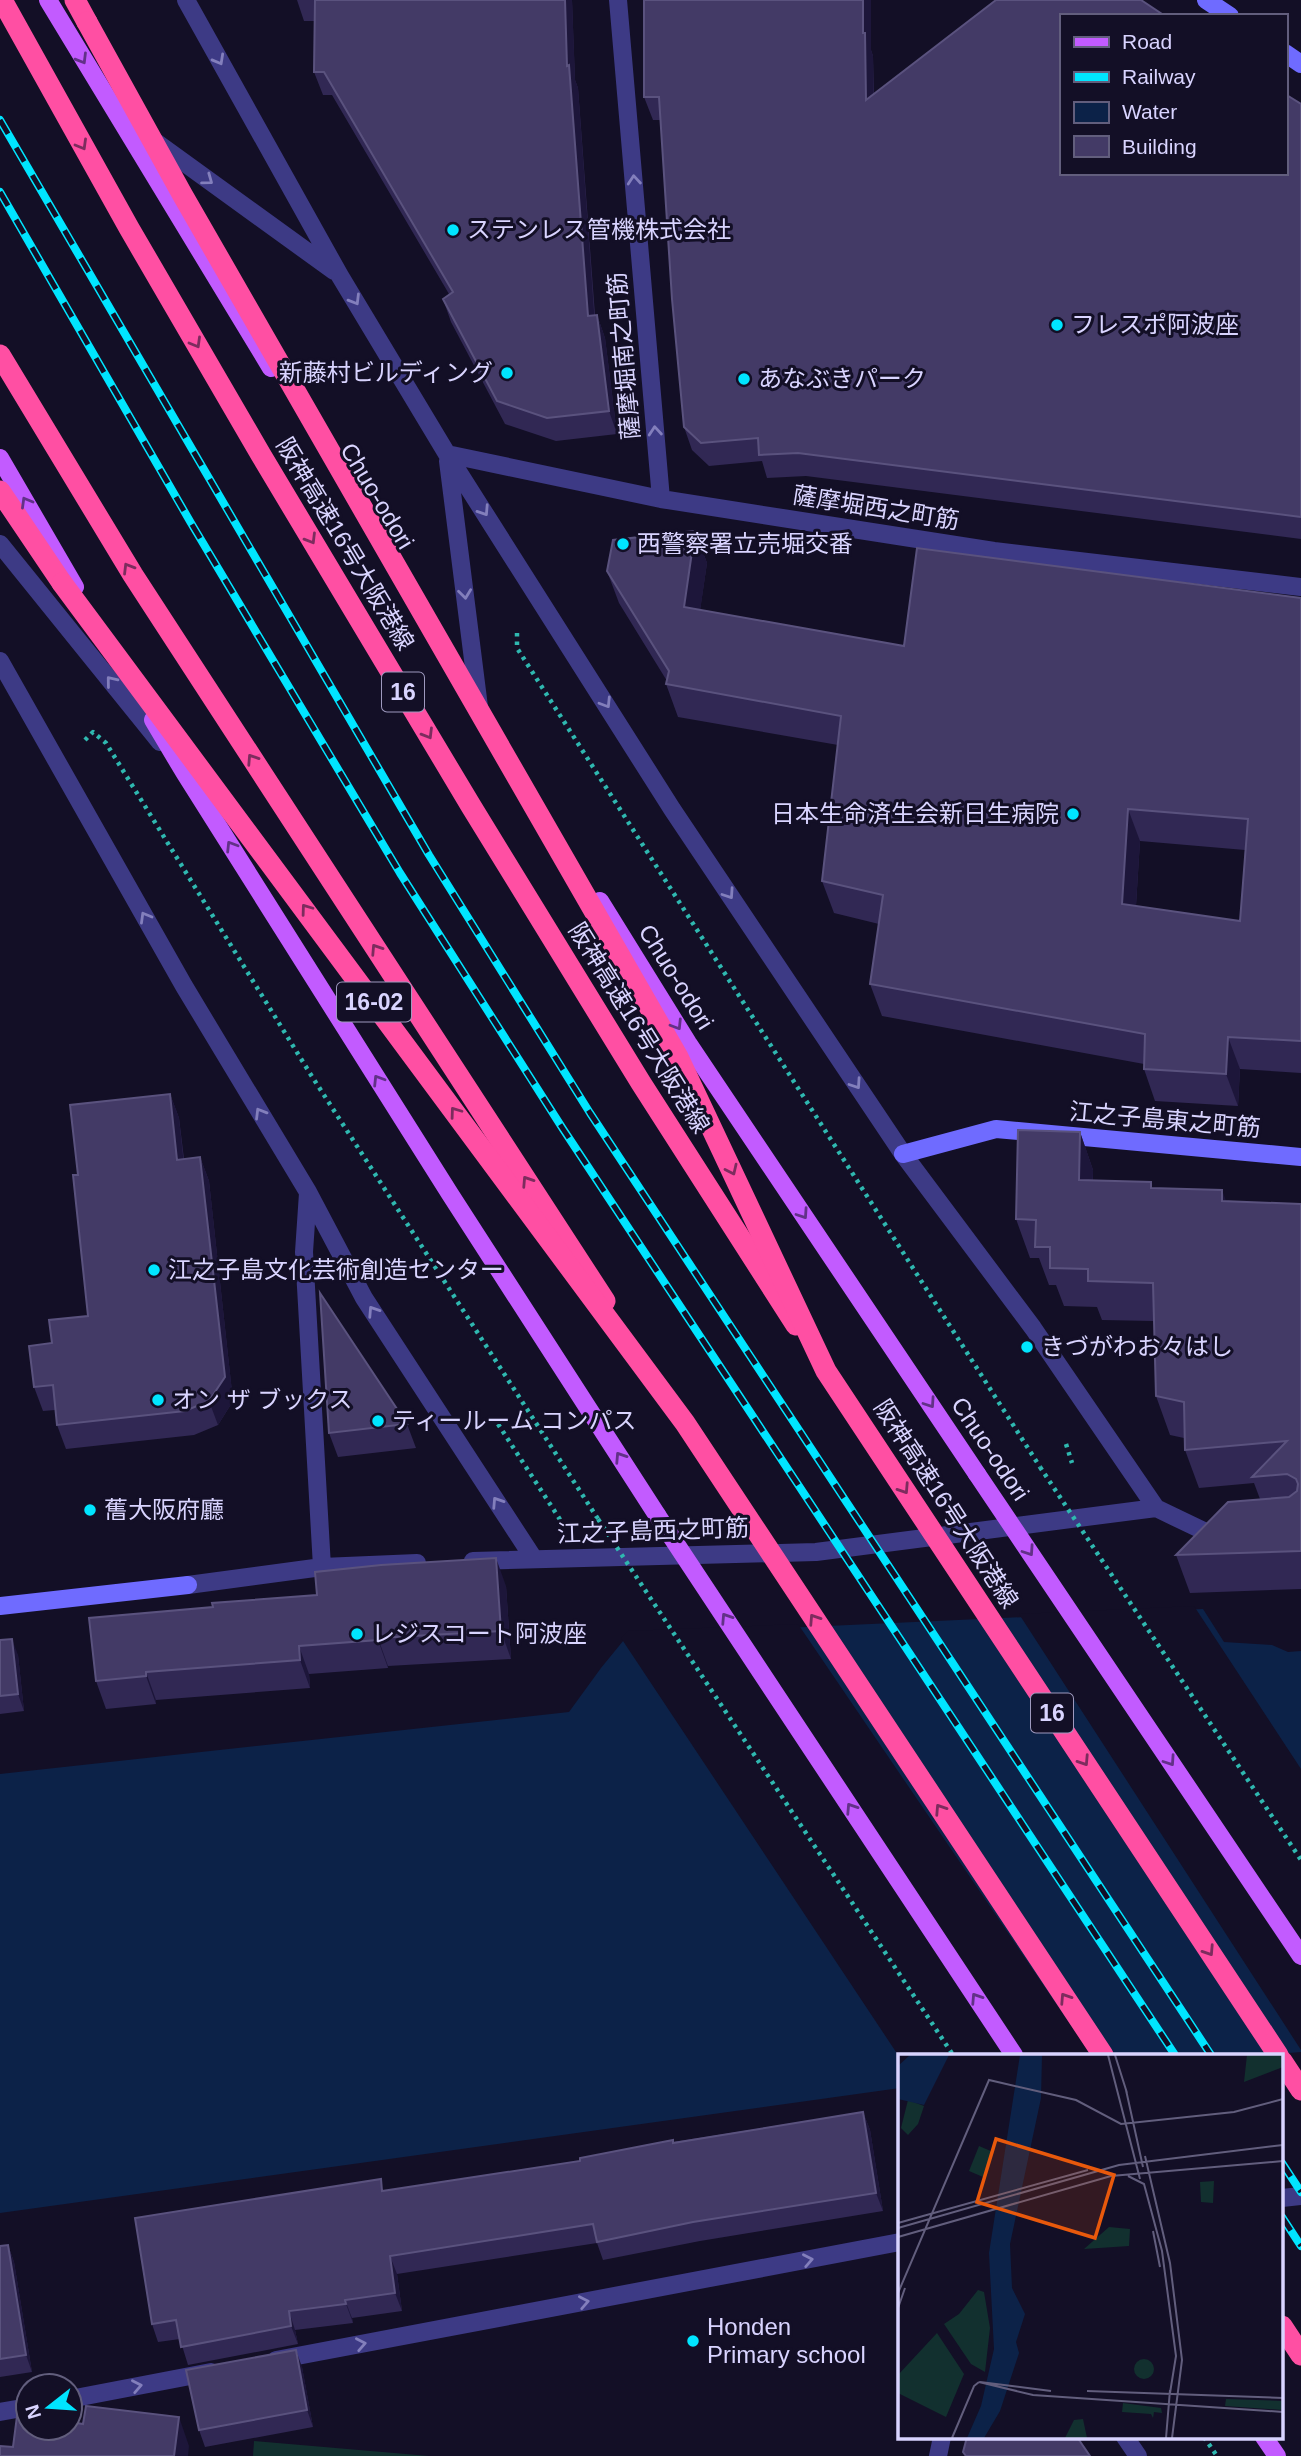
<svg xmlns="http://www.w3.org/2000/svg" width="1301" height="2456" font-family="Arial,'Noto Sans JP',sans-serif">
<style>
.green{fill:#12302f}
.water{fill:#0c2248}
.pier{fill:#130f26}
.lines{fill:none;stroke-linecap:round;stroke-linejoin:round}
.path{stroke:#2fb8b0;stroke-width:4.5;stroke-dasharray:3.5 5;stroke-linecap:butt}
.street{stroke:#3d3a85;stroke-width:18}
.secondary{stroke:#6f6bff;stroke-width:18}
.primary{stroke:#c25bff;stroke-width:18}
.highway{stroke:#ff4fa3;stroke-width:21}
.rail-casing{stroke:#00e5ff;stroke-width:8}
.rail{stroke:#130f26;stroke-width:5;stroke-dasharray:16;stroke-linecap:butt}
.path-bridge{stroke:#2fb8b0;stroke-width:4.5;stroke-dasharray:3.5 5;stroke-linecap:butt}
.primary-bridge{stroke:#c25bff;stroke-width:18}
.highway-bridge{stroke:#ff4fa3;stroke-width:21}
.wall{fill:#312854;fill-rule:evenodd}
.shaded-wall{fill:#1d163a}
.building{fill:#433a66;stroke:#5a527e;stroke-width:2;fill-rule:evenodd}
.oneway{stroke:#623188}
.oneway2{stroke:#837fbc}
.oneway3{stroke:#7d2c5e}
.poi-dot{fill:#00e5ff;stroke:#130f26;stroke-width:2.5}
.labels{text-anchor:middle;stroke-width:6;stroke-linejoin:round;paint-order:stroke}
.shield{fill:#130f26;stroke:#9e99be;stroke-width:2}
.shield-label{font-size:23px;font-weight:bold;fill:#d9d4ff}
.poi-label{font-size:24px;fill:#d9d4ff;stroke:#130f26;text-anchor:start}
.street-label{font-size:24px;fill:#d9d4ff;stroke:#130f26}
.inset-road{fill:none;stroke:#625e7d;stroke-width:2}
.view{fill:#e8590c;fill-opacity:0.15;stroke:#e8590c;stroke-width:3.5}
.inset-edge{fill:none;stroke:#d9d4ff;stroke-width:3.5}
</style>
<rect width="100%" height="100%" fill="#130f26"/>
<path class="green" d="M254,2441L429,2456H253Z"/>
<path class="water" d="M1203,1609L1224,1642L1272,1645L1288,1652L1301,1651V2052L1262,2055H900V2088L0,2213V1774L569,1712L601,1668L628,1635Z"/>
<path class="pier" d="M1194,1606L1301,1769V2050L1019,1614Z
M798,1624L1091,2055H900V2058L621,1638L628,1631Z"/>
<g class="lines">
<path class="path" d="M517,633V648L1040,1467
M85,740L93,732L106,743L311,1075L598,1519
M498,1424L561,1521
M1066,1444L1072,1463
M1204,2437L1217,2456"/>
<path class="street" d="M186,0L340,276L447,454L672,809L903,1154L1033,1328L1156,1508
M618,0L661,499
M153,140L334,271
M447,454L661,499L994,551L1301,587
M448,461L479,707
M0,544L160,742
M0,661L184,986L308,1192L364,1298L534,1559
M308,1193L304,1252L322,1567
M473,1561L816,1552L1156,1508L1206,1532L1224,1530
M188,1585L322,1567L417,1563
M1282,2198L1301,2196
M276,2360L900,2242
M70,2399L211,2372
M0,2412L28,2407
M1125,2437L1138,2456
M938,2456L942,2437"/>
<path class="secondary" d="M1206,0L1230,16
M1285,53L1301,64
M903,1154L996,1129L1301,1157
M0,1606L188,1585"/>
<path class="primary" d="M48,0L271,368
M0,458L75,587
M153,720L184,772L450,1194L657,1515
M600,901L688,1043L977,1474
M1264,2437L1277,2456"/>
<path class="highway" d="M2,0L129,228L261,455L471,806L641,1083L796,1325
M75,0L87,22
M0,355L133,575L605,1301
M0,491L62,583
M1282,2061L1301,2090
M1282,2326L1301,2355"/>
<g class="rail-casing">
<path id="rail" d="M0,120L429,855L590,1113L1211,2055
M0,192L191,523L400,873L563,1129L1175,2055
M1282,2163L1301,2192
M1282,2217L1301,2246"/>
</g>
<use href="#rail" class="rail"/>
<path class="path-bridge" d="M1040,1467L1301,1860
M598,1519L953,2055"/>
<path class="primary-bridge" d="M977,1474L1301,1956
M657,1515L1014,2055"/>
<path class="highway-bridge" d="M87,22L182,194L678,1057L826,1371L1278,2055
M62,583L685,1423L1103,2055"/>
</g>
<path class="wall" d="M297,0H572L575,80L578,88L595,315H597L605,338L617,434L556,441L505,424L451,322L443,299L449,294L332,95H323L314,72L315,21H304Z
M644,0H871V50L873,56L874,94L1301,104V539L806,476L767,478L762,461L709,466L692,450L684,427L660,120H653L644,97Z
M695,531L707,563L700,610L904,646L1301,598V1073L1240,1069L1238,1106L1155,1101L1144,1069V1064L882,1016L870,984L879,924L834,913L822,881L838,745L678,717L666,684L667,681L619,603L607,571ZM1140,841L1245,850L1240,921L1136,906Z
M170,1094L179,1118L184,1159L200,1157L209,1181L233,1401L218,1425L194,1435L66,1449L57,1425L55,1410L43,1411L34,1387L52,1343L88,1316L78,1175Z
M1080,1132L1093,1170V1180L1153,1188L1226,1201L1301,1204V1589L1190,1593L1176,1555L1260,1499L1254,1483L1199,1488L1185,1450L1184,1438L1170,1435L1156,1396L1154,1321L1102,1320L1097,1307L1064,1306L1056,1285H1049L1039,1258H1030L1016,1219Z
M407,1424L416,1448L338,1457L329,1433Z
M506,1586L511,1659L388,1666V1668L309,1674L310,1688L156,1700V1704L106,1709L96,1681Z
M0,1640L18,1655L24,1711L0,1714Z
M863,2112L870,2130L883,2211L700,2241L603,2260L597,2243L397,2274L402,2311L352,2318L353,2323L295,2330L298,2344L188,2365L180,2339L158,2342L152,2324L385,2191L580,2161L673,2142Z
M8,2245L14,2262L32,2372L0,2377V2246Z
M302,2367L313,2427L205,2447L199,2430Z"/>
<path class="shaded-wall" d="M565,0H572L575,80L578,88L596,339L588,316L567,66Z
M863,0H871V50L873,56L874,123L866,100Z
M597,315L605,338L617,434L609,411Z
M695,531L707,563L696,639L684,607Z
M1128,809L1140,841L1134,936L1122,904Z
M1228,1037L1240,1069L1238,1106L1226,1074Z
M170,1094L179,1118L186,1184L177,1160Z
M1080,1132L1093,1170L1092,1218L1079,1180Z
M200,1157L209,1181L233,1401L218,1425L209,1401Z
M1222,1190L1236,1228L1222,1201Z
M496,1558L506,1586L511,1659L501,1631Z
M378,1638L388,1666V1668L378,1640Z
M12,1639L18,1655L24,1711L18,1694Z
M299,1646L309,1674L310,1688L300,1660Z
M146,1672L156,1700V1704L146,1676Z
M863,2112L870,2130L883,2211L876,2193Z
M8,2245L14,2262L32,2372L26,2355Z
M390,2256L397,2274L402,2311L395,2293Z
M345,2300L352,2318L353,2323L346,2304Z
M289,2311L295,2330L298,2344L291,2326Z
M296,2350L302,2367L313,2427L307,2410Z
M179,2417L189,2446L188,2456H174Z"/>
<path class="building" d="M315,0H565L567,66L569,65L588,316L597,315L609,411L547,418L497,401L443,299L453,292L324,72H314Z
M644,0H863V33H865L866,100L996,0H1141L1165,16H1061V173H1285V94L1301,104V517L798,453L759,455L758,438L701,443L684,427L672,299L659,97H644Z
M695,531L684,607L904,646L917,548L1301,598V1041L1228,1037L1226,1074L1144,1069L1145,1034L870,984L883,895L822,881L841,716L666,684L669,671L607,571L613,540ZM1128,809L1248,819L1240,921L1122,904Z
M170,1094L177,1160L200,1157L225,1377L209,1401L185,1411L57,1425L53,1385L34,1387L29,1346L52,1343L49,1320L88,1316L73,1175H78L70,1105Z
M1018,1130L1080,1132L1079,1180L1151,1182V1188L1222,1190V1201L1301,1204V1551L1176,1555L1228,1502L1289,1497L1297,1491L1298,1484L1296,1479L1287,1474L1252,1477L1287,1441L1185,1450L1184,1402L1156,1396L1153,1283L1088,1281V1269L1050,1268V1247H1035L1036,1220L1016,1219Z
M320,1293L407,1424L329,1433Z
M496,1558L501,1631L378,1638V1640L299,1646L300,1660L146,1672V1676L96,1681L89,1618L213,1607L212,1603L317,1595L315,1572L381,1565Z
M12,1639L18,1694L0,1696V1640Z
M863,2112L876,2193L693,2222L597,2242L593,2224L390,2256L395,2293L345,2300L346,2304L289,2311L291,2326L181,2347L176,2320L152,2324L135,2218L381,2179L382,2191L580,2161V2158L673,2140V2143Z
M8,2245L26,2355L0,2359V2246Z
M296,2350L307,2410L199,2430L186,2370Z
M86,2406L179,2417L174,2456H0V2446L13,2447L17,2416L28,2417V2428H70V2422L83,2424Z
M967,2437H1077L1090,2456H966L963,2452Z"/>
<defs><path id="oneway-chevron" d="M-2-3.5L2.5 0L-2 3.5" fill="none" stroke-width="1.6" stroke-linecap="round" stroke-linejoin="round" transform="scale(1.75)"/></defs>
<g class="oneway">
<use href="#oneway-chevron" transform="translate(82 59) rotate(59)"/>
<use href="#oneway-chevron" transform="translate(26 502) rotate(-120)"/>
<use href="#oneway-chevron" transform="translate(231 846) rotate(-122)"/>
<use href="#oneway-chevron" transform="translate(677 1025) rotate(58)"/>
<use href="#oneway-chevron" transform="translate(378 1080) rotate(-122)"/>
<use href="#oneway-chevron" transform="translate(803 1214) rotate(56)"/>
<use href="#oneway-chevron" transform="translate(930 1403) rotate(56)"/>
<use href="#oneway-chevron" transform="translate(620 1457) rotate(-123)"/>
<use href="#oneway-chevron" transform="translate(1029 1551) rotate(56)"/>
<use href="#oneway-chevron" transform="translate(726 1618) rotate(-123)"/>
<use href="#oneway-chevron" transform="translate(1170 1761) rotate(56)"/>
<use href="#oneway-chevron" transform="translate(851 1808) rotate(-123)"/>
<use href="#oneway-chevron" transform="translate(976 1998) rotate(-123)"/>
</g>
<g class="oneway2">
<use href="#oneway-chevron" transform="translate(219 60) rotate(61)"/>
<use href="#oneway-chevron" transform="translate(208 180) rotate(36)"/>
<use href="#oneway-chevron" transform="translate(634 180) rotate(-95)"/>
<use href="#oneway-chevron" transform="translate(355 300) rotate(59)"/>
<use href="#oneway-chevron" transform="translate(655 431) rotate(-95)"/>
<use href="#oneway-chevron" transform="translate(484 511) rotate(57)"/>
<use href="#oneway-chevron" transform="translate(465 594) rotate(83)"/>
<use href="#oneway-chevron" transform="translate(111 681) rotate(-129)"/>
<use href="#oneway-chevron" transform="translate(606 703) rotate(58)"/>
<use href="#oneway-chevron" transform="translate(729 894) rotate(56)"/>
<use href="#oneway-chevron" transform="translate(145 917) rotate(-120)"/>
<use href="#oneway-chevron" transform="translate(856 1084) rotate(56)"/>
<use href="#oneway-chevron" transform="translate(260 1113) rotate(-121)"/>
<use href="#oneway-chevron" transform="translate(373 1311) rotate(-123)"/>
<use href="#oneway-chevron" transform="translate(497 1502) rotate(-123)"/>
<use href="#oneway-chevron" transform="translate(808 2260) rotate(-11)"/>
<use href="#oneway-chevron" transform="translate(584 2302) rotate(-11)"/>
<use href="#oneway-chevron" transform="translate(361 2344) rotate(-11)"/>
<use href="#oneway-chevron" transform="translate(137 2386) rotate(-11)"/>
</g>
<g class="oneway3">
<use href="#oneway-chevron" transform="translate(82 145) rotate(60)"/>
<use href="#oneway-chevron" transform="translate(196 343) rotate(60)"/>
<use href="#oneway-chevron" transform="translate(311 539) rotate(59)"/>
<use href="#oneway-chevron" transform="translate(128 568) rotate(-121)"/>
<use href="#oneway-chevron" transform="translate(428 734) rotate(59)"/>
<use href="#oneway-chevron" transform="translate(252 759) rotate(-123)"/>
<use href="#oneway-chevron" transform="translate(306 909) rotate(-126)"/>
<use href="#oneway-chevron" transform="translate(376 949) rotate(-123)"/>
<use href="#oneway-chevron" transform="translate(455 1112) rotate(-126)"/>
<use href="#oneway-chevron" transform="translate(732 1170) rotate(65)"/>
<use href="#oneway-chevron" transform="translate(527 1181) rotate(-123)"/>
<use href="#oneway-chevron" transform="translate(904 1489) rotate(57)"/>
<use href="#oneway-chevron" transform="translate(814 1619) rotate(-123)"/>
<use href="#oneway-chevron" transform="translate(1084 1761) rotate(57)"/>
<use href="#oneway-chevron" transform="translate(940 1809) rotate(-123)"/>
<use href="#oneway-chevron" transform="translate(1209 1951) rotate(57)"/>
<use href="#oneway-chevron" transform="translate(1065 1998) rotate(-123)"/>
</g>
<g class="poi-dot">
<circle cx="453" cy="230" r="7"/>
<circle cx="1057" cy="325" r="7"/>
<circle cx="507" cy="373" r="7"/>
<circle cx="744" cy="379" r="7"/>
<circle cx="623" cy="544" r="7"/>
<circle cx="1073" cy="814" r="7"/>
<circle cx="154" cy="1270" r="7"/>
<circle cx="1027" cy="1347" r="7"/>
<circle cx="158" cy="1400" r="7"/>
<circle cx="378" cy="1421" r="7"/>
<circle cx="90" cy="1510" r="7"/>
<circle cx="357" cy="1634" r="7"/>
<circle cx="693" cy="2341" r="7"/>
</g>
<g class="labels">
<g class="shield">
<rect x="382" y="672.5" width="42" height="39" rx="5"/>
<rect x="337" y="982.5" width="74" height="39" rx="5"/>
<rect x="1031" y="1693.5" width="42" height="39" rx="5"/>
</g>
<g class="shield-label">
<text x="403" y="700">16</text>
<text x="374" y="1010">16-02</text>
<text x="1052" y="1721">16</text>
</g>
<g class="poi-label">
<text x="467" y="238">ステンレス管機株式会社</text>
<text x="1071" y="333">フレスポ阿波座</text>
<text x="493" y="381" text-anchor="end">新藤村ビルディング</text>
<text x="758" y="387">あなぶきパーク</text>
<text x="637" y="552">西警察署立売堀交番</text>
<text x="1059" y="822" text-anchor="end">日本生命済生会新日生病院</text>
<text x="168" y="1278">江之子島文化芸術創造センター</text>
<text x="1041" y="1355">きづがわお々はし</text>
<text x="172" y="1408">オン ザ ブックス</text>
<text x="392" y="1429">ティールーム コンパス</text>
<text x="104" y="1518">𦾔大阪府廳</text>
<text x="371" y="1642">レジスコート阿波座</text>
<text x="707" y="2335">Honden<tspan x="707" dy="28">Primary school</tspan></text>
</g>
<g class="street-label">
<text transform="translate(624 356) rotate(-95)" y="8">薩摩堀南之町筋</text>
<text transform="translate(377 496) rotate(59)" y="8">Chuo-odori</text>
<text transform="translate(876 508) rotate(9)" y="8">薩摩堀西之町筋</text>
<text transform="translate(345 544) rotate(59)" y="8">阪神高速16号大阪港線</text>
<text transform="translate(676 977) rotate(58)" y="8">Chuo-odori</text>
<text transform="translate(639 1028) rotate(58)" y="8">阪神高速16号大阪港線</text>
<text transform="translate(1165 1120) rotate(5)" y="8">江之子島東之町筋</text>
<text transform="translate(990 1449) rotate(56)" y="8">Chuo-odori</text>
<text transform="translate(946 1504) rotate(57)" y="8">阪神高速16号大阪港線</text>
<text transform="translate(653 1531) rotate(-2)" y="8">江之子島西之町筋</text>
</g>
</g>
<g transform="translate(898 2054)">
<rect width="385" height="385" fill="#130f26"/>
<path d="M349,1H385V13L346,28ZM10,46L26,52L20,70L10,81L3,74ZM81,92L95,98L85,123L71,117ZM316,127L315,149L303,148L302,128ZM211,173L232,175L231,192L186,195ZM80,236L86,238L92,274L87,318L73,310L46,270L61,260ZM39,279L66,320L48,363L0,339V321ZM236 315a10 10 0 1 1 20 0a10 10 0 1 1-20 0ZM328,345L385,347V356L327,352ZM225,349L263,354L264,359L256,358L255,364L253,360L224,358ZM185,365L189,384H167L176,366Z" fill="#12302f"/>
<path d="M12,1H51L26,51L0,45V12ZM122,1H144L143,44L112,190L114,234L127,260L118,288L121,299L102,357L86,384H69L83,352L96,295L91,199Z" fill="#0c2248"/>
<path class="inset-road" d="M210,1L242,125M217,1L229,39M228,36L245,113M247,102L272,209L284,306L274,384M230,122L246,130L264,197L278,302L272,339M0,169L190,116M0,174L221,111L385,91M255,177L262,213M0,183L213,122L385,107M0,239L91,26L178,46L223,70L336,58L385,45M0,254L7,234M81,328L135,341L385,358M82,328L153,337M189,337L385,344M54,384L76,332L81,328M268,384L272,336"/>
<path class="view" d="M98,85L216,121L197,184L79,148Z"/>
<rect width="385" height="385" class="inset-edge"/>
</g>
<rect x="1060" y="14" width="228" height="161" fill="#130f26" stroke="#625e7d" stroke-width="2"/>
<rect x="1074" y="37" width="35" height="10" fill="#c25bff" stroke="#625e7d" stroke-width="2"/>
<text x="1122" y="49" font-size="21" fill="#d9d4ff">Road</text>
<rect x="1074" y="72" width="35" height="10" fill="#00e5ff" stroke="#625e7d" stroke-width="2"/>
<text x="1122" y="84" font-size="21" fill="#d9d4ff">Railway</text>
<rect x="1074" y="102" width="35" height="21" fill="#0c2248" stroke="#625e7d" stroke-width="2"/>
<text x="1122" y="119" font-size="21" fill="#d9d4ff">Water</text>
<rect x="1074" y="136" width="35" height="21" fill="#433a66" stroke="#625e7d" stroke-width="2"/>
<text x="1122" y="154" font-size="21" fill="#d9d4ff">Building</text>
<g transform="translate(49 2407) rotate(253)"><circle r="33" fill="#130f26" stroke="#625e7d" stroke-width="2"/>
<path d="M0-5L12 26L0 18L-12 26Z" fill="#00e5ff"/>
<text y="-10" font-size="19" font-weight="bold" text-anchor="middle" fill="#d9d4ff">N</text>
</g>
</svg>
